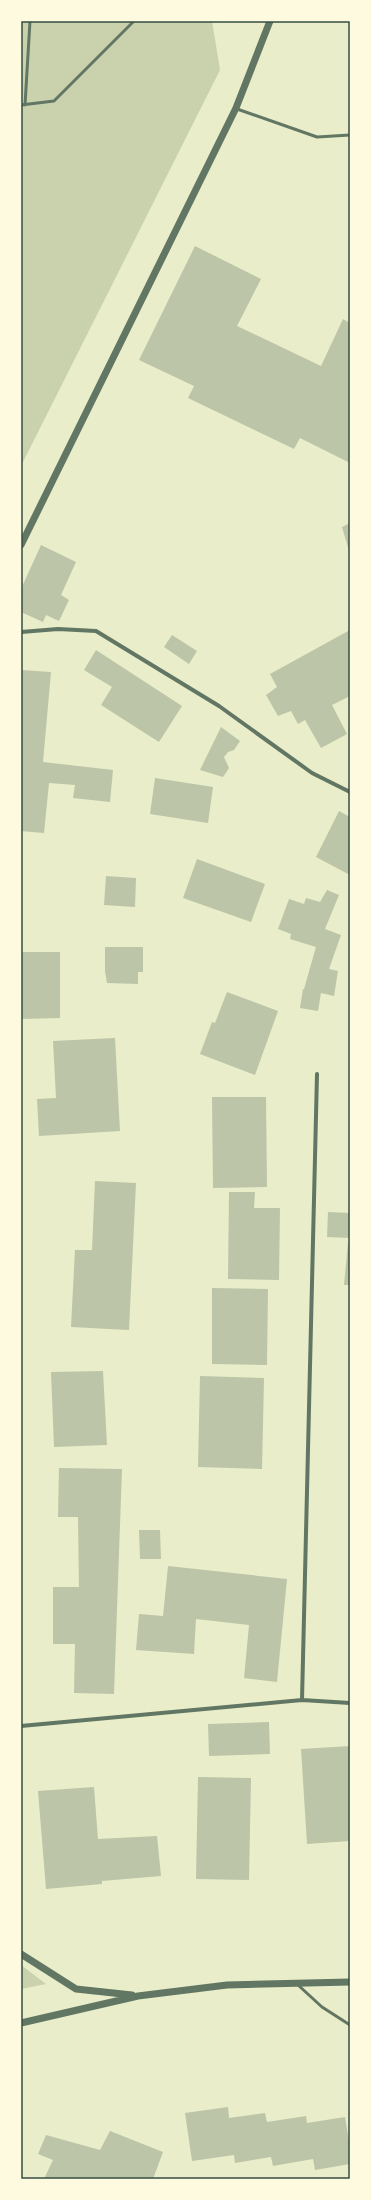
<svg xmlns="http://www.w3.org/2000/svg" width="371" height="2200" font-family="'Noto Sans',sans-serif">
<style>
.green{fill:#cad2ad}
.building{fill:#bcc5a7}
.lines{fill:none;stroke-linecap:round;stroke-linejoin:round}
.service{stroke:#617663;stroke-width:3}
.minor{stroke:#617663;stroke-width:4}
.tertiary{stroke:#617663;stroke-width:7}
.neatline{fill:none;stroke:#344e41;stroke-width:1.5}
</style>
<rect width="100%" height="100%" fill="#e9edc9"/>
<path class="green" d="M21,21H212L220,70L21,466Z
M21,1965L46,1984L21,1989Z"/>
<path class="building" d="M195,246L261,279L237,326L321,366L343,319L350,323V463L300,438L294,449L188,398L194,386L139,360Z
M350,523V554L342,527Z
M41,545L76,562L61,595L69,600L59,621L46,615L43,622L21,612V589Z
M350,630V696L332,705L347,734L321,748L305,720L298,724L291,711L278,716L266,695L277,687L270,674Z
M172,635L197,651L189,664L164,647Z
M96,650L182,706L159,742L101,705L112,687L84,670Z
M21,670L51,672L43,762L113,770L110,802L73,798L75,785L49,783L44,833L21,831Z
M221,727L240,741L234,750L228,752L224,757L229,768L223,777L200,770Z
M155,778L213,787L208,823L150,814Z
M339,811L350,817V875L316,857Z
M197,859L265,884L251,922L183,898Z
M106,876L136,878L135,907L104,905Z
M327,890L339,895L325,929L341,935L329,969L338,971L334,996L321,993L318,1011L300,1008L303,989H304L316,947L290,939L291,934L278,929L289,899L304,904L306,898L320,902Z
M105,947H143V972H138V984L107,983L105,971Z
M21,952H60V1018L21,1019Z
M227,992L278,1011L255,1075L200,1054L212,1022L215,1023Z
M115,1038L120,1131L39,1136L37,1099L56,1098L53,1041Z
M212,1097H266L267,1187L213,1188Z
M95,1181L136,1183L129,1330L71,1327L75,1250H92Z
M229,1192H255L254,1208H280L279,1280L228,1279Z
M328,1212L350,1213V1238L327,1237Z
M348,1243H350V1285H344Z
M212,1288L268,1289L267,1365L212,1364Z
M103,1371L107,1445L54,1447L51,1372Z
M200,1376L264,1378L262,1469L198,1467Z
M59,1468L122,1469L114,1694L74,1693L75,1644H53V1587H79L78,1517H58Z
M139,1530H160L161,1559H140Z
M168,1566L287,1579L277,1682L244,1678L249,1625L196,1619L194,1654L136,1650L139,1614L163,1616Z
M269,1722L270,1754L209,1756L208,1724Z
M350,1746V1841L307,1844L301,1749Z
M198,1777L251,1778L249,1880L196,1879Z
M94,1787L98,1839L157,1836L161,1876L102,1881V1884L46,1889L38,1791Z
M228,2107L229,2118L265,2113L267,2122L306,2116L307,2123L345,2117L350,2147V2164L315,2170L313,2159L273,2166L271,2157L235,2163L234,2155L192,2161L185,2113Z
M110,2131L163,2152L153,2179H44L53,2160L38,2154L46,2135L100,2150Z"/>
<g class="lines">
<path class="service" d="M21,105L54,101L134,21
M25,105L30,21
M237,109L317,137L350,135
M298,1985L322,2007L350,2025"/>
<path class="minor" d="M21,632L58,629L96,631L219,706L312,773L350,792
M302,1700L317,1074
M21,1726L302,1700L350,1703"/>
<path class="tertiary" d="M21,545L236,108L270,21
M21,1954L76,1989L132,1995
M21,2023L138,1996L227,1985L350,1982"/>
</g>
<rect width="371" height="2200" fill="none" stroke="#fefae0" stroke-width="44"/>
<rect x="22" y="22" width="327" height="2156" class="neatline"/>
</svg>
